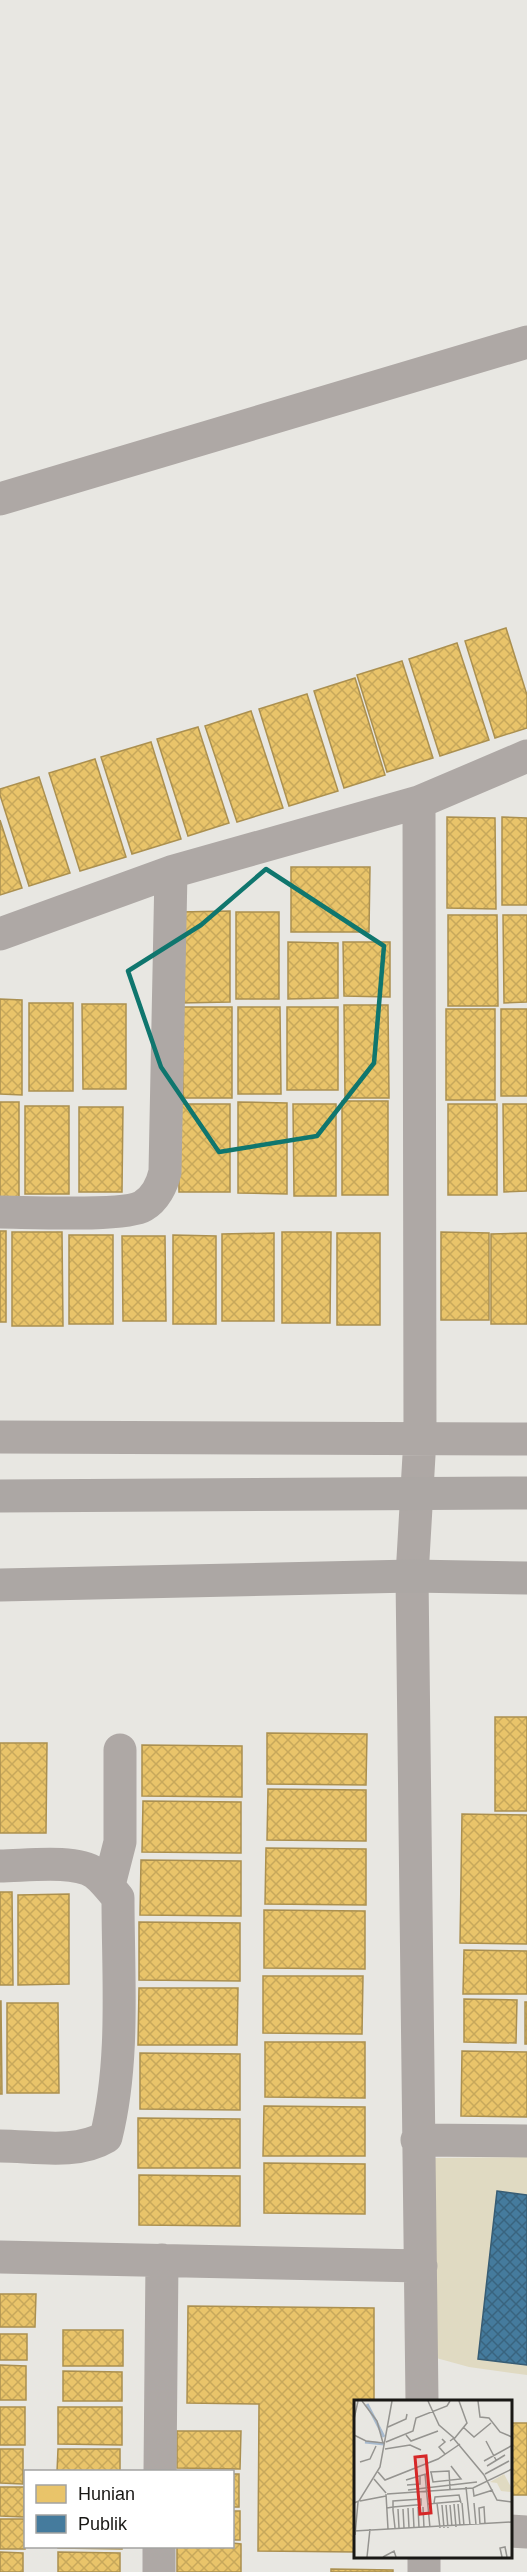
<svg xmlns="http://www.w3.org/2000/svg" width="527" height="2572" font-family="Helvetica,sans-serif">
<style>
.green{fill:#e0dac2}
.homes{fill:url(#homes-cross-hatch);stroke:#ab9050;stroke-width:1.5}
.public{fill:url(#public-cross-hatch);stroke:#385d74;stroke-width:1.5}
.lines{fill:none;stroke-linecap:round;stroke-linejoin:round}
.street{stroke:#aea8a5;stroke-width:33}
.secondary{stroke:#aca7a4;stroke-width:33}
.marked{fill:none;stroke:#0f766e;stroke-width:4.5;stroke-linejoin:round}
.inset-river{fill:none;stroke:#a7bace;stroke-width:3}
.inset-road{fill:none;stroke:#959490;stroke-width:1.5}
.view{fill:#d62828;fill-opacity:0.15;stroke:#d62828;stroke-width:3}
.inset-edge{fill:none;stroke:#191815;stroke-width:3}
</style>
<defs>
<pattern id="homes-cross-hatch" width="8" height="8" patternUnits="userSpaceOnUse" patternTransform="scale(1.5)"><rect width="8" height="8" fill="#e9c46a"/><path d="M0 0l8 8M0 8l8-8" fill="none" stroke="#c7a85b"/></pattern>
<pattern id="public-cross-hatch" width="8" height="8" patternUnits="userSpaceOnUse" patternTransform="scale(1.5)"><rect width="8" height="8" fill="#457b9d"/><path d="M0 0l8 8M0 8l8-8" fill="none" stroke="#39647f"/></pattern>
</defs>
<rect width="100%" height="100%" fill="#e8e7e2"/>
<path class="green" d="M527,2157V2375L469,2367L429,2356L434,2158Z"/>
<path class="homes" d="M506,628L527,695V728L495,738L465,641Z
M457,643L489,740L440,756L409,659Z
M402,661L433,758L387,772L357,675Z
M355,678L385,775L344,788L314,691Z
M307,694L338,791L289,806L259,709Z
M251,711L283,808L237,822L205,726Z
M198,727L229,823L188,836L157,739Z
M151,742L181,839L132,854L101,757Z
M95,759L126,857L80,871L49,773Z
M39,777L70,873L29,886L0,795V789Z
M447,817L495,818L496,909L447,908Z
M502,817L527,818V905H502Z
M0,820L22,888L0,895Z
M291,867H370L369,932H291Z
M230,911V1002L180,1003V912Z
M236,912H279V999H236Z
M448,915H497L498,1006H448Z
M503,915H527V1002L504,1003Z
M288,942L338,943V998L288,999Z
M343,942H390V997L344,996Z
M0,999L22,1000V1095L0,1094Z
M29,1003H73V1091H29Z
M82,1004H126V1089H83Z
M344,1005H388L389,1098H345Z
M182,1007H232V1098H183Z
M238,1007H280L281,1094H238Z
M287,1007H338V1090H287Z
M446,1009H495V1100H446Z
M501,1009H527V1096H501Z
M342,1101H388V1195H342Z
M0,1102H19V1197H0Z
M238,1102L287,1103V1194L238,1193Z
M178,1104H230V1192H179Z
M293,1104H336V1196H294Z
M448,1104H497V1195H448Z
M503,1104H527V1191L504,1192Z
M25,1106H69V1194H25Z
M79,1107H123L122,1192H79Z
M0,1231H6V1322H0Z
M12,1232H62L63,1326H12Z
M282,1232H331L330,1323H282Z
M441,1232L489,1233V1320H441Z
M274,1233V1321H222V1234Z
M337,1233H380V1325H337Z
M527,1233V1324H491V1234Z
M69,1235H113V1324H69Z
M173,1235L216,1236V1324H173Z
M122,1236H165L166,1321H123Z
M495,1717H527V1811H495Z
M267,1733L367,1734L366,1785L267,1784Z
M0,1743H47L46,1833H0Z
M142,1745L242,1746V1797L142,1796Z
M268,1789L366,1790V1841L267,1840Z
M143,1801L241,1802V1853L142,1852Z
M462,1814L527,1815V1944L460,1943Z
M266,1848L366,1849V1905L265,1904Z
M141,1860L241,1861V1916L140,1915Z
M0,1892H12L13,1985H0Z
M69,1894V1984L18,1985V1895Z
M264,1910L365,1911V1969L264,1968Z
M139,1922L240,1923V1981L139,1980Z
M464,1950L527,1951V1994H463Z
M263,1976H363L362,2034L263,2033Z
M139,1988H238L237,2045H138Z
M464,1999L517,2000L516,2043L464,2042Z
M0,2001H1L2,2094H0Z
M525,2002H527V2044H525Z
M7,2003H58L59,2093H7Z
M265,2042H365V2098L265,2097Z
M462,2051L527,2052V2117L461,2116Z
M140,2053L240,2054V2110L140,2109Z
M264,2106L365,2107V2156H263Z
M138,2118L240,2119V2168H138Z
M264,2163L365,2164V2214L264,2213Z
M139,2175L240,2176V2226L139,2225Z
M0,2294H36L35,2327H0Z
M188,2306L374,2308V2401H356V2552L258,2551L259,2404L187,2403Z
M63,2330H123V2366H63Z
M0,2334H27V2360H0Z
M0,2365L26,2366V2400H0Z
M63,2371L122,2372V2401H63Z
M0,2407H25V2445H0Z
M58,2407H122V2445L58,2444Z
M510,2423H527V2495H510Z
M177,2431H241L240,2469L177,2468Z
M0,2449H23V2484L0,2483Z
M58,2449H120V2472H57Z
M232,2474H239V2507H232Z
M0,2487H24V2517L0,2516Z
M232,2511H240V2540H232Z
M0,2519H25V2549H0Z
M232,2543L241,2544V2572H177V2546H232Z
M58,2546H122V2549L58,2548Z
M0,2552L23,2553V2572H0Z
M58,2552L120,2553V2572H58Z
M331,2569L393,2570V2572H331Z"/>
<path class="public" d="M497,2191L527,2195V2365L478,2359Z"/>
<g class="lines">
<path class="street" d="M0,499L527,342
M419,802L420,1438L412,1576L422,2401
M0,934L171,872L419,802L527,756
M0,1212C26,1212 125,1217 143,1206C155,1199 162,1185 165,1172L171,872
M0,1437L527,1439
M0,1866C25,1866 74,1859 95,1873C104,1880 111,1889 118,1898C118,1977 125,2060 106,2137C76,2155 34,2146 0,2146
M109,1885L120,1842V1750
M417,2140L527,2141
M0,2257L421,2266
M160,2472L162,2260
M510,2531L527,2532
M159,2572V2546
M424,2572V2556"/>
<path class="secondary" d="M0,1496L527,1493
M0,1585L412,1576L527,1578"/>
</g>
<path class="marked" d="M266,869L384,946L374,1063L317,1136L219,1152L161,1067L128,971L201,925Z"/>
<g transform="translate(354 2400)">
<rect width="158" height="158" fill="#e8e7e2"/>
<path d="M150,74L157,87V92L147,91L143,83L136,82Z" fill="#e0dac2"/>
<path class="inset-river" d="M13,4L30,37M11,42L30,44"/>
<path class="inset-road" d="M74,1L85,25L100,38L96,41M105,1L113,23L100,39L130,75L143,100L158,102M124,1L126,17L135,18L146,32L158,37M0,19L4,1M34,27L52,19L53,14M109,27L120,37L137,23M0,35L12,41L29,43L23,21L8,1M52,35L57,41L84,31M88,39L91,42L85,47L91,54M132,41L142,60M32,42L59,31L62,18L93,6L96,1M31,49L56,45L67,50M130,61L157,46M6,62L16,59L22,46M133,66L151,55M24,72L31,80L84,59L106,44M76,72L95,71L96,89M77,72L79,82L107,79L97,66M71,74L76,128M131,74L155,61M20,79L32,93M52,80L72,74M53,85L66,84V76M112,87L116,125M119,88L120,96L139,90M54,90L123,82M32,94L34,129M33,94L119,88L158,69M6,101L32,96M0,103L5,101L26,67L38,1M80,103L81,97L105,95L107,103M83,103L86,128M108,103L110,126M120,103L122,125M74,104L107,101M100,104L102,127M104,104L106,126M88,105L90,128M92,105L94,128M96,105L98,127M64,107L65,128M69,107L70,128M33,108L39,107L62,105H67V99L39,101V110L41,128M54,108L55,128M59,108L60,128M44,109L45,128M49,109L50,128M126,125L125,108L130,107L131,124M0,131L158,122M1,135L4,102M13,157L16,129M29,157L40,151L42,157M148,157L146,148L151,147L153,157"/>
<path class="view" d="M72,56L77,113L66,114L61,57Z"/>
<rect width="158" height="158" class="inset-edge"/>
</g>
<rect x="24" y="2470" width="210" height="78" fill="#ffffff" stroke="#a3a3a1" stroke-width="1.5"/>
<rect x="36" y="2485" width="30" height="18" fill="#e9c46a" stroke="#a3a3a1" stroke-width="1.5"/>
<text x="78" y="2500" font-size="18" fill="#191815">Hunian</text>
<rect x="36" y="2515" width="30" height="18" fill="#457b9d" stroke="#a3a3a1" stroke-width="1.5"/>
<text x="78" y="2530" font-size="18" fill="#191815">Publik</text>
</svg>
